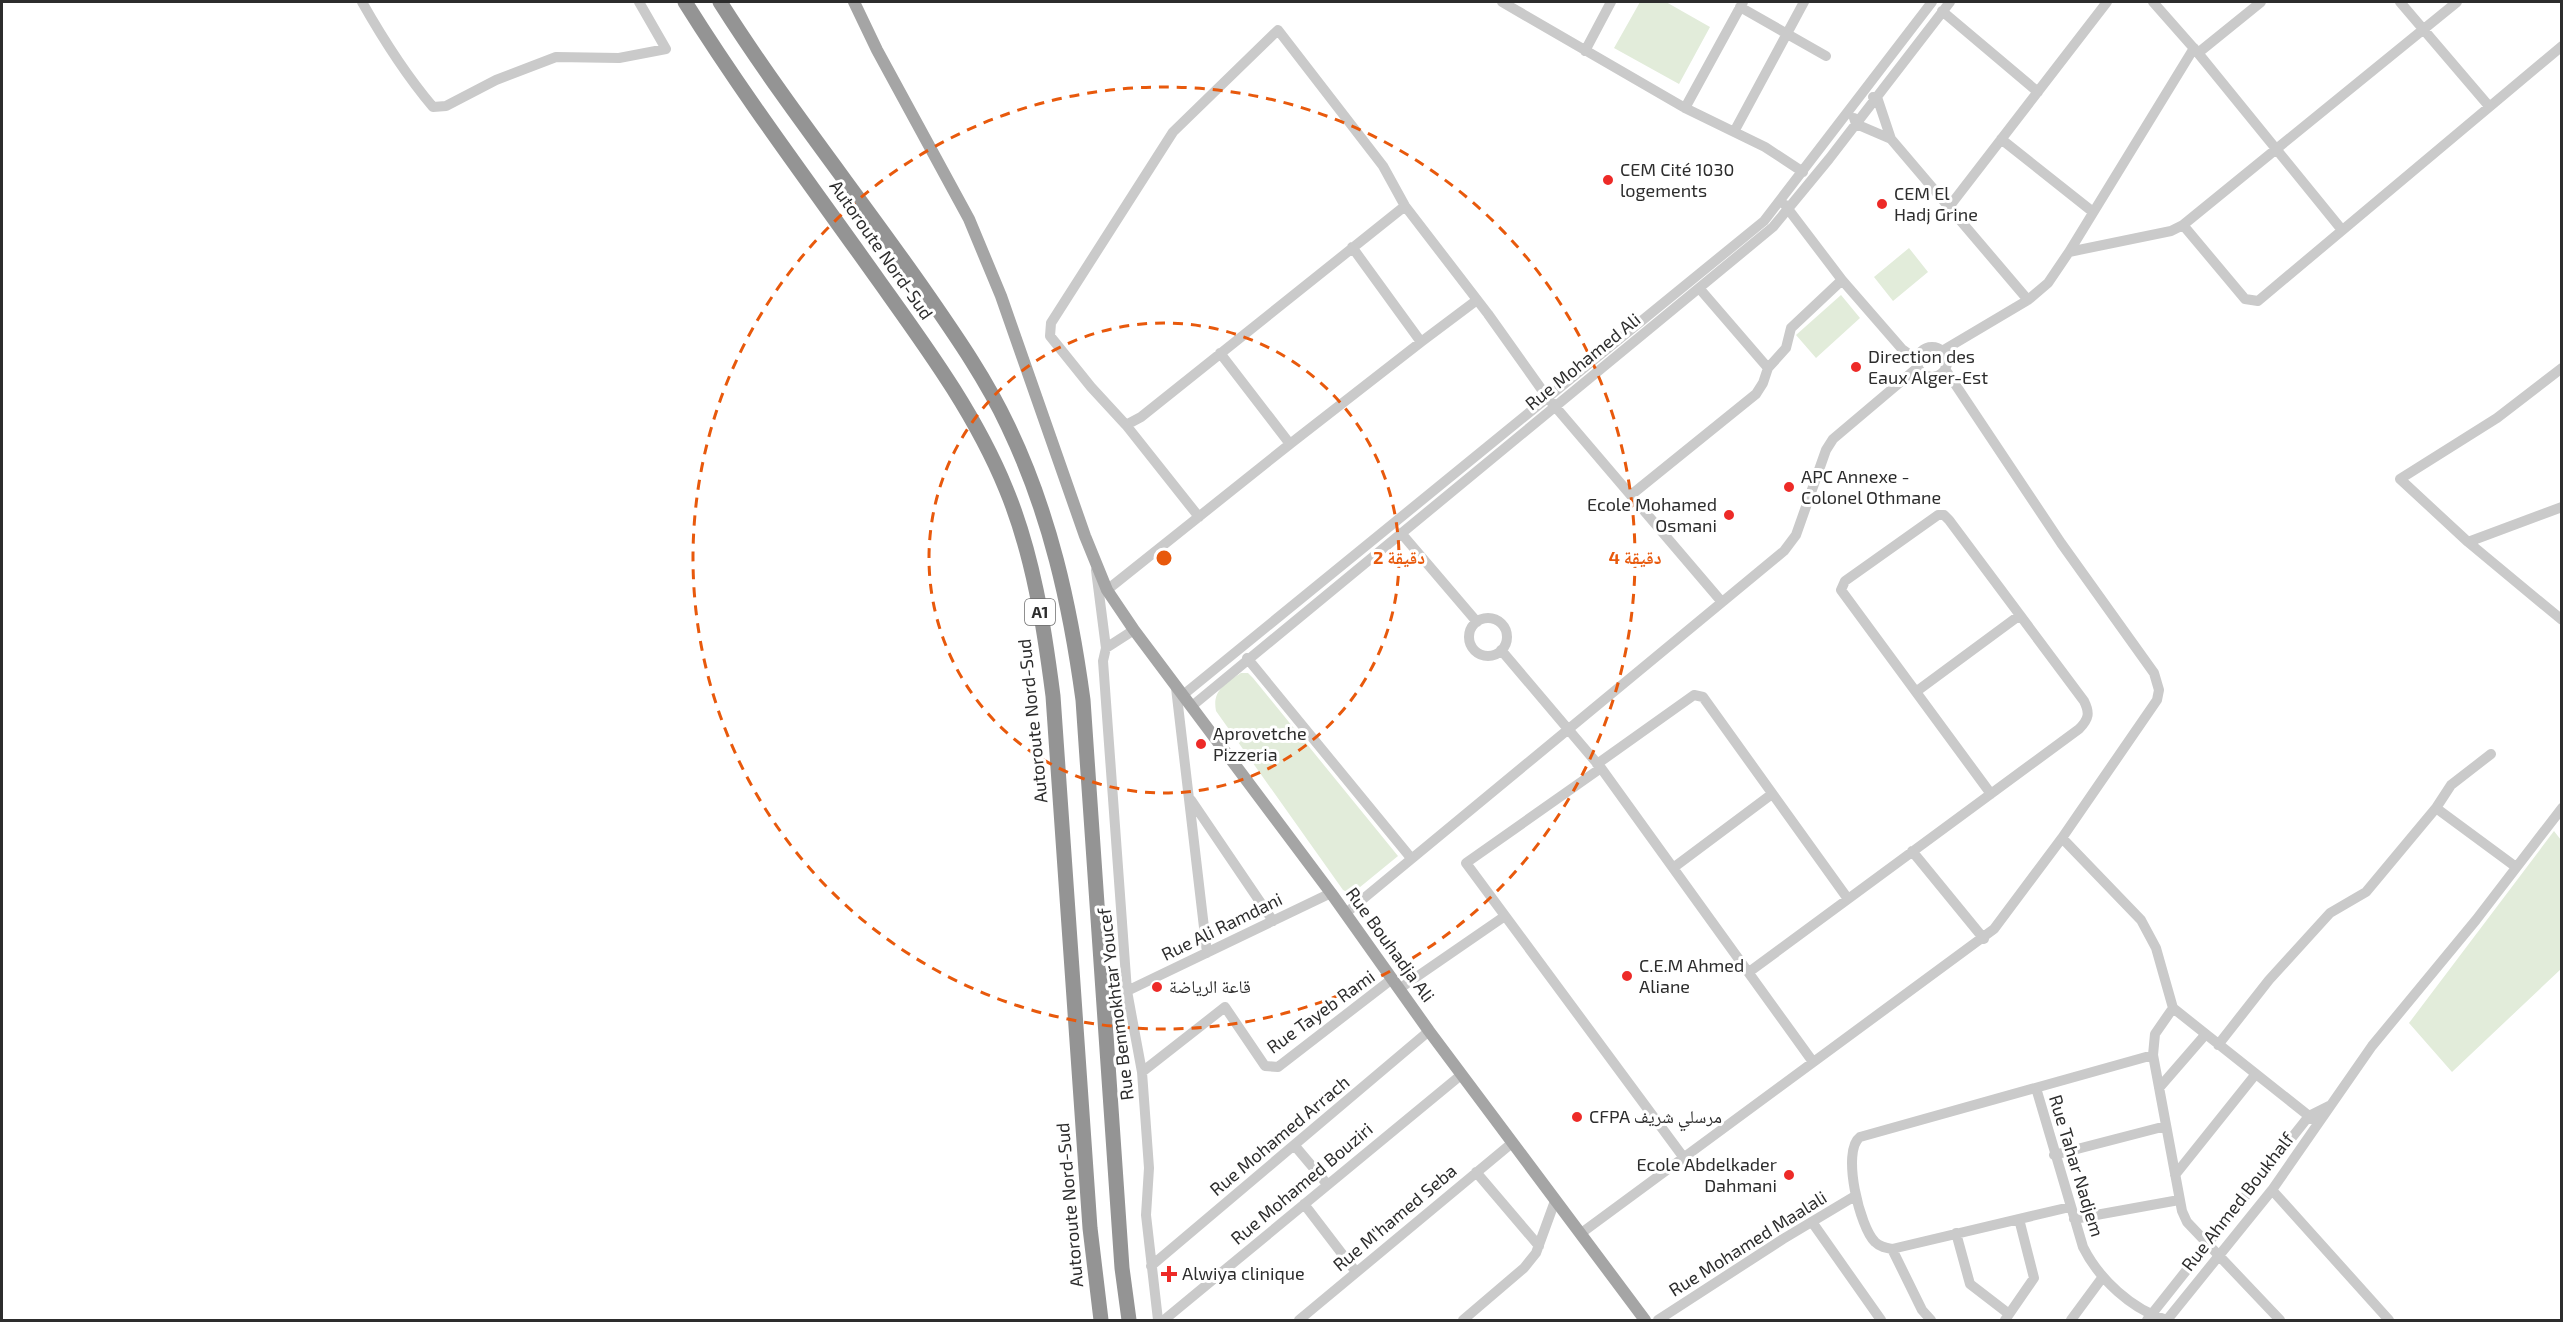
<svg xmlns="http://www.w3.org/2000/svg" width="2563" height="1322" font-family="'Exo 2','Noto Naskh Arabic',sans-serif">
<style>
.green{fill:#e2ecda}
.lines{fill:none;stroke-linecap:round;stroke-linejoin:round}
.minor{stroke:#cacaca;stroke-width:10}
.major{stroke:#a5a5a5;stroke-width:12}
.highway{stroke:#949494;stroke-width:15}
.ring{fill:none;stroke:#e8590c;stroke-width:3;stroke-dasharray:10 8}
.poi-dot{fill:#ed2a27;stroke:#fff;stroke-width:2}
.labels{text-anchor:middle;stroke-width:6;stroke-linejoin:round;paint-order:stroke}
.shield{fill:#fff;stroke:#6c6c6c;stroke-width:1.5}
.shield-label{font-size:16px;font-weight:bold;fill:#2d2d2d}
.poi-label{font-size:18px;fill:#2d2d2d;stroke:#fff;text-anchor:start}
.street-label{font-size:18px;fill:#2d2d2d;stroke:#fff}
.centre{fill:#e8590c;stroke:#fff;stroke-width:3}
.ring-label{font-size:18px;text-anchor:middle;font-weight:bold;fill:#e8590c;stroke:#fff;stroke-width:6;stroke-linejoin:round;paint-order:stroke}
</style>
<rect width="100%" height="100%" fill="#fff"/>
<path class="green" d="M1640,2H1666L1710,27L1679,84L1614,48Z
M1909,248L1928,272L1893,301L1874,277Z
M1841,295L1860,318L1816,358L1796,335Z
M1241,673H1248L1253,678L1398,856L1354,892L1349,893L1343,890L1216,711C1212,691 1225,683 1241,673Z
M2554,831L2561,840V969L2452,1072L2409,1023Z"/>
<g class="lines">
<path class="minor" d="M362,2C383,39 405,74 433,107L446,106L496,80L556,57L619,58L666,49L639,2
M1502,2L1685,108L1765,147L1803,172
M2153,2L2198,53L2342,230
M2400,2L2488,105
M1740,7L1826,56
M1942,11L2038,92
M1585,51L1611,2
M2198,53L2261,2
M1685,108L1743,2
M1854,118L1856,124L1891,139L1877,97H1873
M1735,130L1804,2
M1891,139L2028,300
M2001,139L2093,212
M1785,205L1842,280L1902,349L1917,360
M1949,207L2107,2
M2183,225L2245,299L2258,301L2562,46
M1352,247L1421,342L1477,300
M2069,252L2171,231L2183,225L2457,2
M1699,288L1768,368
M1917 362a15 15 0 1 1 30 0a15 15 0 1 1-30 0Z
M1942,351L2028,300L2048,283L2069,252L2194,48
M2562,368L2497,418L2400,479L2468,542L2562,620
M1126,425L1141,417L1405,206
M1290,444L1421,342
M1631,495L1756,394L1763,383L1768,368L1786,348L1791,328L1842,280
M1199,517L1126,425L1091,387L1050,336L1051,323L1173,132L1278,30L1383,166L1405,206L1488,314L1547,397L1721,601
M1401,533L1477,622
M2468,542L2562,507
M1096,570L1106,648L1103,661L1127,991L1142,1072L1149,1168L1146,1215L1158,1320
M1107,590L1290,444L1220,353
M1469 637a19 19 0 1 1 38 0a19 19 0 1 1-38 0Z
M1106,648L1134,630
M1501,650L1601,768L1813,1062
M1247,658L1411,858
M1176,688L1207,953
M1917,691L2020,615
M1183,695L1764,221L1932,2
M1192,706L1773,227L1829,159L1950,2
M1597,764L1694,695L1703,697L1848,899
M1601,768L1466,863L1684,1158
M1191,800L1273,921
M2436,808L2516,867
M2062,838L2141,920L2156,948L2173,1008
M1912,851L1984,939
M1673,868L1772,794
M1346,913L1784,551L1796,535L1826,450L1833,439L1917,368
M1749,972L2079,729C2089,719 2090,713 2084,701L1949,520L1944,515H1938L1845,581L1841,590L1991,794
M1399,989L1505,916
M1127,991L1331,893
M2173,1008L2314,1120
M2218,1045L2269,980L2330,913L2366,892L2436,808L2451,785L2491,754
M2153,1055L2182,1211L2187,1222L2280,1320
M1142,1072L1225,1007L1265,1066L1278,1067L1392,979
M2036,1088L2083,1247C2099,1279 2132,1310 2167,1320
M2159,1088L2205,1035
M1295,1146L1327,1184
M2054,1155L2166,1126
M1476,1172L1539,1246
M2175,1175L2255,1075
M2272,1190L2389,1320
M1304,1204L1356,1272
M2070,1207L1892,1249C1886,1248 1880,1247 1875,1242C1860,1228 1841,1151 1860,1137L2153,1055L2155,1034L2173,1008
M2074,1219L2179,1200
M1812,1222L1881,1320
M1956,1233L1970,1284L2009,1314
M1580,1234L1994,929L2062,838L2157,700L2159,690L2154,673L2061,543L1945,369
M1892,1249L1922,1310L1931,1320
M1151,1266L1429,1031
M1164,1320L1461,1075
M1299,1320L1512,1143
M1463,1320L1524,1268L1536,1253L1555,1201
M1658,1320L1783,1239L1855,1196
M2005,1320L2034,1278L2019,1219
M2071,1320L2102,1278
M2147,1320L2309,1116L2331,1105
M2167,1320L2272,1190L2372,1046L2476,920L2562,808"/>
<path class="major" d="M854,2L877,50L969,219L1001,296L1085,536L1107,590L1134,630L1331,893L1429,1031L1645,1320"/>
<path class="highway" d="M685,2C745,98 813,188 879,281C926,347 975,413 1006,489C1033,554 1044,626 1053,696L1090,1228L1101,1320
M720,2C784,103 859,196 927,294C956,336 986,379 1008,426C1050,514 1070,604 1083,700L1122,1268L1129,1320"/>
</g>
<g class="ring">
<circle cx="1164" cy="558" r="235"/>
<circle cx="1164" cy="558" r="471"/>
</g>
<g class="poi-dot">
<circle cx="1608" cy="180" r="6"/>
<circle cx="1882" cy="204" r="6"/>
<circle cx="1856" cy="367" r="6"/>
<circle cx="1789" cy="487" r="6"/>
<circle cx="1729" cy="515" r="6"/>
<circle cx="1201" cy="744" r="6"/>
<circle cx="1627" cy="976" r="6"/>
<circle cx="1157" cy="987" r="6"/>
<circle cx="1577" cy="1117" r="6"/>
<circle cx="1789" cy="1175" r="6"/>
<path d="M1166 1265h6v6h6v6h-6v6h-6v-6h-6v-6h6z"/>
</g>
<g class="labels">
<rect class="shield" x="1025" y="599" width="30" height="26" rx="4.5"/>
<g class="shield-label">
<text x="1040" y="618">A1</text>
</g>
<g class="poi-label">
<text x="1620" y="176">CEM Cité 1030<tspan x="1620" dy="21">logements</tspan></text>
<text x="1894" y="200">CEM El<tspan x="1894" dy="21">Hadj Grine</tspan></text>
<text x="1868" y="363">Direction des<tspan x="1868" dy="21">Eaux Alger-Est</tspan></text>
<text x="1801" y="483">APC Annexe -<tspan x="1801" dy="21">Colonel Othmane</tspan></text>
<text x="1717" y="511" text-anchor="end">Ecole Mohamed<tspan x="1717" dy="21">Osmani</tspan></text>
<text x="1213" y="740">Aprovetche<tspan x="1213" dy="21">Pizzeria</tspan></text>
<text x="1639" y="972">C.E.M Ahmed<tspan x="1639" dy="21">Aliane</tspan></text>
<text x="1169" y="993">قاعة الرياضة</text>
<text x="1589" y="1123">CFPA مرسلي شريف</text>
<text x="1777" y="1171" text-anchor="end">Ecole Abdelkader<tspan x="1777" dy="21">Dahmani</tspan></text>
<text x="1182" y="1280">Alwiya clinique</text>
</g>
<g class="street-label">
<text transform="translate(881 250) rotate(55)" y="6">Autoroute Nord-Sud</text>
<text transform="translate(1583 362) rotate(-39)" y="6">Rue Mohamed Ali</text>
<text transform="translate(1033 721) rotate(-96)" y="6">Autoroute Nord-Sud</text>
<text transform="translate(1222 927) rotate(-26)" y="6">Rue Ali Ramdani</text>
<text transform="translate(1390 945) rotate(54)" y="6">Rue Bouhadja Ali</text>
<text transform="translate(1116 1004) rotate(-97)" y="6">Rue Benmokhtar Youcef</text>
<text transform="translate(1321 1012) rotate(-36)" y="6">Rue Tayeb Rami</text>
<text transform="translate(1280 1136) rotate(-40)" y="6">Rue Mohamed Arrach</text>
<text transform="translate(2076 1166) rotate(73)" y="6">Rue Tahar Nadjem</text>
<text transform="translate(1302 1184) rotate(-40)" y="6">Rue Mohamed Bouziri</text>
<text transform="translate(2238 1202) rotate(-52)" y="6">Rue Ahmed Boukhalf</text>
<text transform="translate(1070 1205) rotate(-95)" y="6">Autoroute Nord-Sud</text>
<text transform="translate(1395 1218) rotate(-40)" y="6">Rue M'hamed Seba</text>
<text transform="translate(1748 1244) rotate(-32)" y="6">Rue Mohamed Maalali</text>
</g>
</g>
<circle cx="1164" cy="558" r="9" class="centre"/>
<g class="ring-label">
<text x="1399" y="564">2 دقيقة</text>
<text x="1635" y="564">4 دقيقة</text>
</g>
<rect width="2563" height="1322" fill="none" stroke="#2d2d2d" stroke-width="6"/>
</svg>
